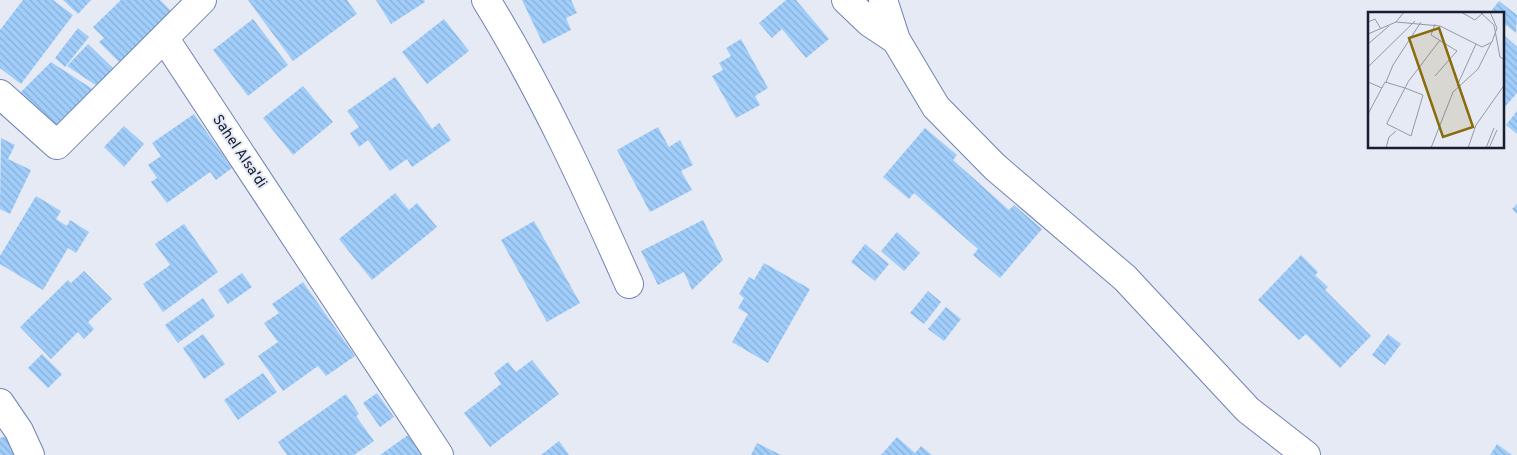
<svg xmlns="http://www.w3.org/2000/svg" width="1517" height="455" font-family="Overpass,sans-serif">
<style>
.building{fill:url(#building-back-hatch)}
.lines{fill:none;stroke-linecap:round;stroke-linejoin:round}
.minor-casing{stroke:#7183b5;stroke-width:30}
.minor{stroke:#fff;stroke-width:28}
.labels{text-anchor:middle;stroke-width:4;stroke-linejoin:round;paint-order:stroke}
.street-label{font-size:15px;fill:#181f33;stroke:#e5eaf5}
.inset-road{fill:none;stroke:#9399a7;stroke-width:1}
.view{fill:#8a6c0c;fill-opacity:0.15;stroke:#8a6c0c;stroke-width:2.5}
.inset-edge{fill:none;stroke:#181f33;stroke-width:2.5}
</style>
<defs>
<pattern id="building-back-hatch" width="6" height="6" patternUnits="userSpaceOnUse" patternTransform="scale(1.25)"><rect width="6" height="6" fill="#a0cdfa"/><path d="M-1 5l2 2M0 0l6 6M5-1l2 2" fill="none" stroke="#89b0d7"/></pattern>
</defs>
<rect width="100%" height="100%" fill="#e5eaf5"/>
<path class="building" d="M23,0H53L73,15L21,84L0,68V30Z
M63,0H91L78,14Z
M121,0H160L174,14L123,66L99,42L104,38L93,27Z
M248,0H347L357,14L293,61Z
M376,0H424L425,2L391,24Z
M522,0H571L577,13L566,18L571,30L543,44Z
M786,0H796L829,39L806,58L782,29L772,38L759,23Z
M1499,1L1517,15L1516,33L1503,23V14H1489Z
M253,19L288,65L248,96L213,50Z
M444,19L469,51L427,84L402,52Z
M78,28L89,37L65,67L55,58Z
M1503,34L1517,47V93L1503,109Z
M741,39L768,88L755,96L760,105L736,118L712,76L723,70L719,63L731,56L726,48Z
M88,44L117,72L100,88L67,66Z
M51,62L100,94L61,130L15,98Z
M395,77L432,129L439,123L451,140L412,167L407,159L390,171L368,140L359,147L350,133L359,127L347,111Z
M303,86L333,122L293,155L263,118Z
M1517,111V134L1506,125Z
M194,114L232,168L216,180L210,172L167,203L151,182L157,178L148,165L161,156L152,143Z
M124,126L144,144L124,167L104,147Z
M658,127L669,147L680,140L693,165L681,171L692,190L650,212L617,150Z
M925,128L957,155L953,160L1009,210L1014,205L1042,229L1000,278L973,255L978,249L914,193L909,199L883,177Z
M1,138L15,145L8,159L31,170L10,214L0,209Z
M395,193L409,210L417,203L437,227L372,280L339,239Z
M36,196L61,211L56,219L67,226L70,220L89,232L76,253L68,248L43,290L0,264V256Z
M1517,204V214L1512,209Z
M703,220L723,260L692,290L684,272L658,285L641,251Z
M534,221L580,303L547,322L501,240Z
M184,224L218,272L163,312L143,284L170,265L155,244Z
M897,232L920,253L904,271L881,251Z
M865,244L889,264L875,281L851,262Z
M1301,255L1318,272L1315,275L1328,287L1325,290L1371,336L1340,368L1306,334L1299,340L1258,300Z
M764,263L810,289L768,363L732,342L748,314L738,308L744,298L739,294L749,277L754,280Z
M84,271L112,299L88,322L94,329L84,339L78,332L51,359L20,327L68,280L71,283Z
M242,273L252,287L228,304L218,290Z
M303,282L355,356L326,376L318,366L283,391L258,356L278,342L264,323L279,313L272,304Z
M928,291L941,302L924,324L910,313Z
M203,298L215,316L178,343L165,325Z
M946,307L961,319L944,341L928,329Z
M203,334L225,364L204,379L183,348Z
M1388,334L1401,344L1385,365L1372,355Z
M42,354L62,374L48,388L28,368Z
M532,360L559,394L490,447L464,413L501,384L494,373L508,362L516,372Z
M263,373L277,392L238,420L224,400Z
M377,393L394,417L380,427L363,403Z
M346,394L359,414L356,416L374,441L354,455H287L278,442Z
M14,434L20,455H0V438Z
M408,435L422,455H380Z
M897,437L915,453L921,446L932,455H881Z
M559,441L569,455H541Z
M757,443L781,455H751Z
M1497,444L1512,455H1490Z"/>
<g class="lines">
<g class="minor-casing">
<path id="minor" d="M486,0C542,91 586,187 629,284
M846,0L869,22L896,40
M883,0L896,40L936,107L995,167L1125,278L1248,410L1306,455
M165,39L439,455
M0,94L57,145L202,0
M0,403L19,431L30,455"/>
</g>
<use href="#minor" class="minor"/>
</g>
<g class="labels">
<g class="street-label">
<text transform="translate(240 151) rotate(56)" y="5">Sahel Alsa'di</text>
</g>
</g>
<g transform="translate(1368 12)">
<rect width="136" height="136" fill="#e5eaf5"/>
<path class="inset-road" d="M93,0L107,8L116,0M112,0L126,13L132,45L137,48M0,10L7,7L13,17M28,10L72,14L114,35L124,30L129,16L122,0M0,22L28,10L36,0M0,32L21,14M0,55L47,9M67,64L89,39L63,23L67,12M0,70L14,76M18,70L25,53L53,10M89,74L108,32M0,102L17,70L37,76L55,83L43,124L19,112V111L37,76L40,70L72,28M18,136L21,125L28,119M63,136L85,80L110,57L123,31M100,136L108,113L137,72M118,136L126,116M121,136L129,118"/>
<path class="view" d="M71,16L105,115L75,125L41,26Z"/>
<rect width="136" height="136" class="inset-edge"/>
</g>
</svg>
